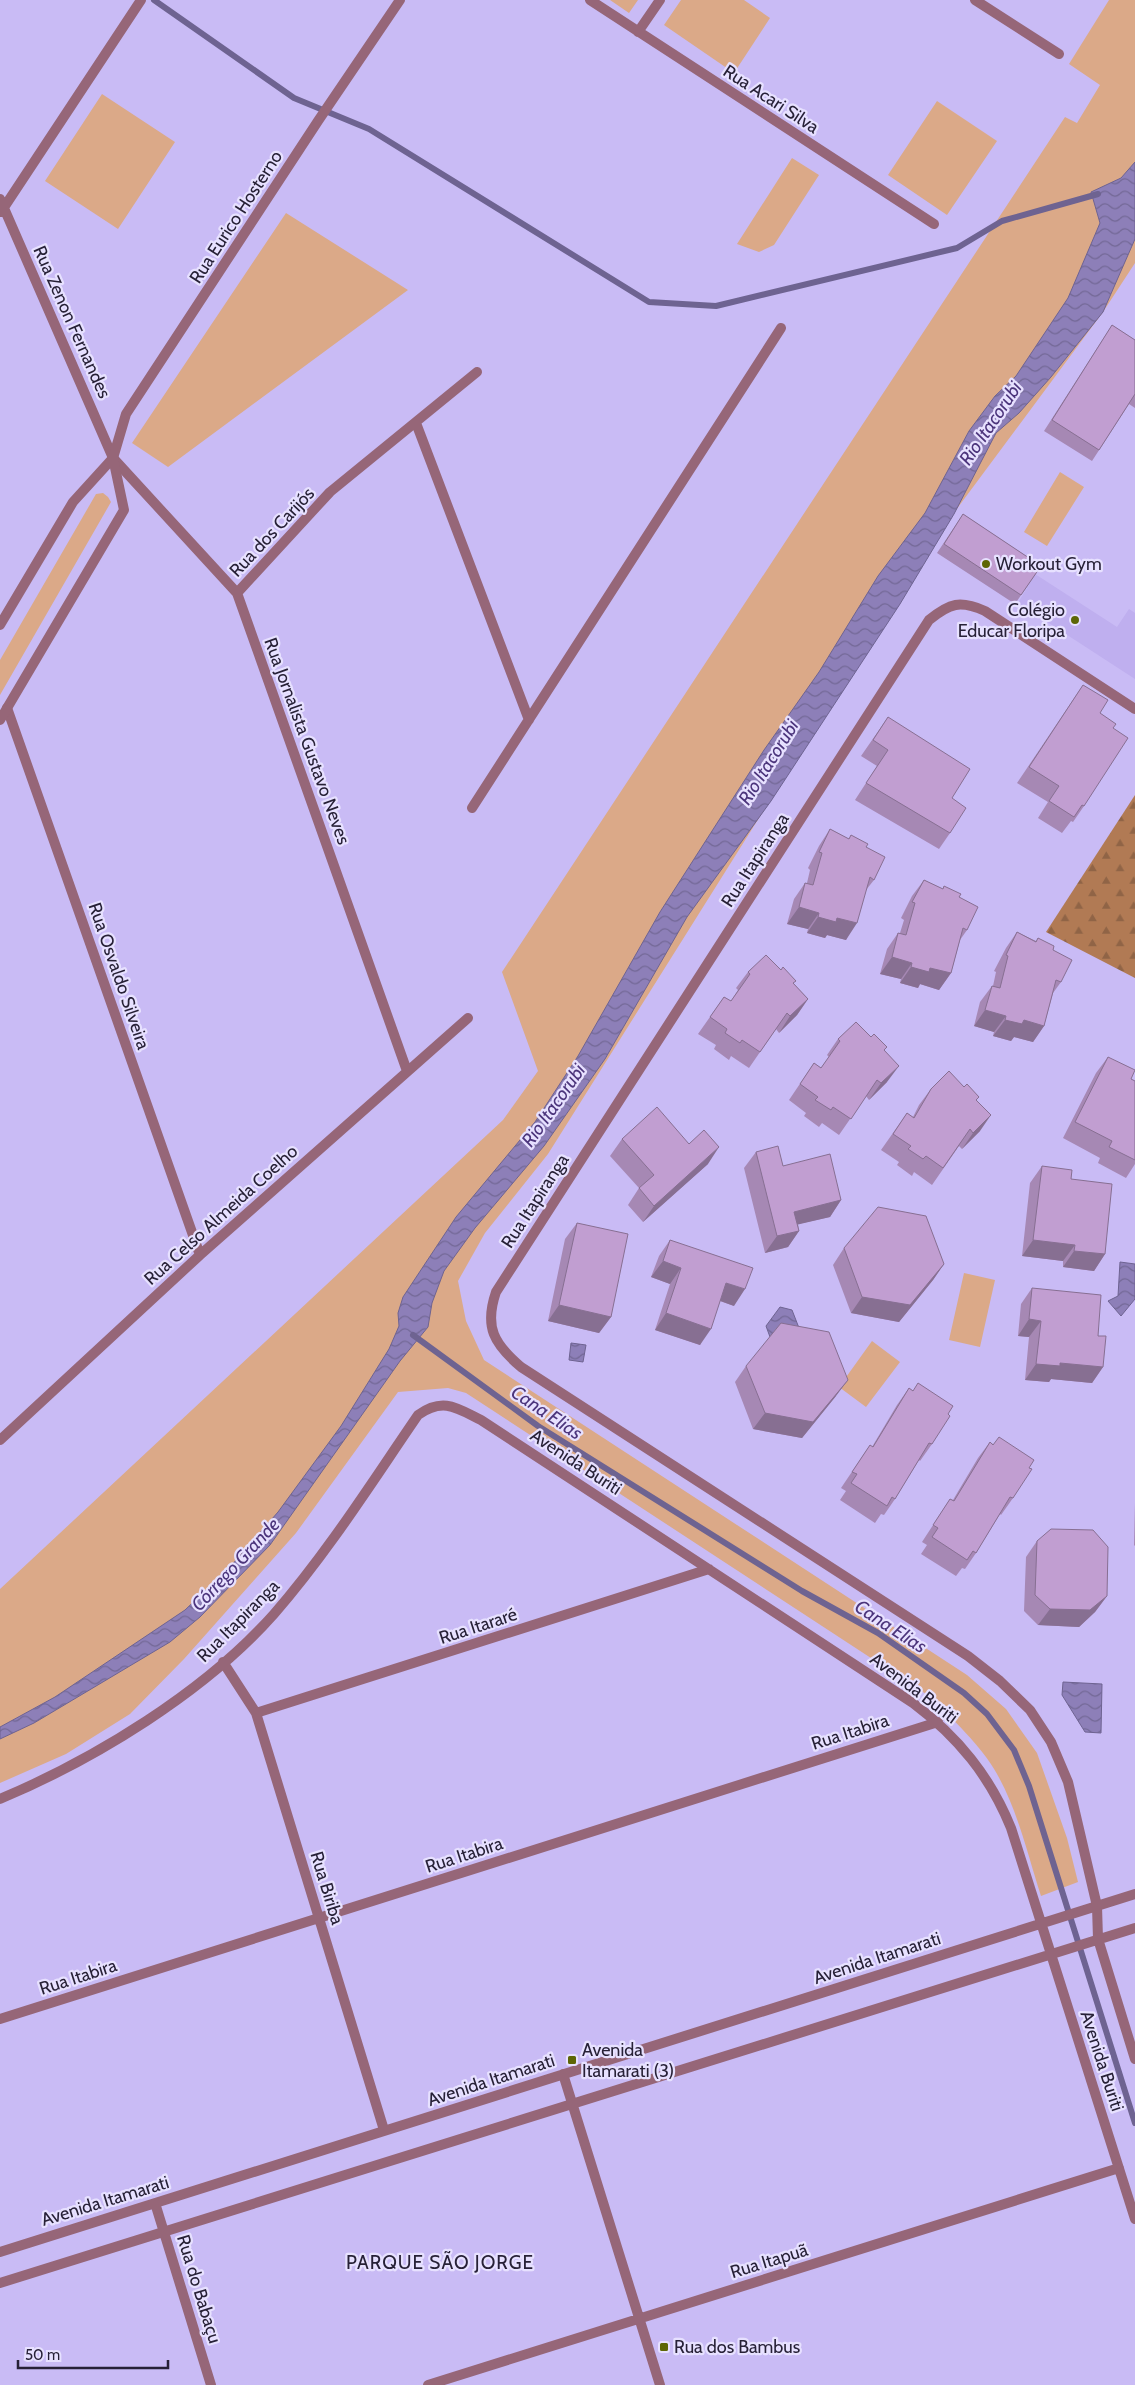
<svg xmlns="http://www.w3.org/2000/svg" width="1135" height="2385" font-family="Cabin,sans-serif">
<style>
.built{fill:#bfafef}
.green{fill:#dba988}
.forest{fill:url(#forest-firs)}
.water{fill:url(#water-waves);stroke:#6e6391}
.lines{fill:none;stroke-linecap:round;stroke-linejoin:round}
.stream{stroke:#6e6391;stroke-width:6}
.minor{stroke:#966678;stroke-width:10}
.tertiary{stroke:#966678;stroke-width:10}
.wall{fill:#a688b4}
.shaded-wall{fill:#876f92}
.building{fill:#c19ed1;stroke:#876f92}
.poi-dot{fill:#5d6606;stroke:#e7e1ff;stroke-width:2}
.labels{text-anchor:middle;stroke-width:4.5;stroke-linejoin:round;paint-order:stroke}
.street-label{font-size:18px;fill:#272137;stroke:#e7e1ff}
.poi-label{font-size:18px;fill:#272137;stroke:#e7e1ff;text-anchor:start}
.water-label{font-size:19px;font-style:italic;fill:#4c357c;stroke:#e7e1ff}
.neighbourhood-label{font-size:19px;letter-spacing:1px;fill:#272137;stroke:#e7e1ff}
</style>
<defs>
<pattern id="forest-firs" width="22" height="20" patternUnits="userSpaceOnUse" patternTransform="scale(1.25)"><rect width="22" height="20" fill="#b17a54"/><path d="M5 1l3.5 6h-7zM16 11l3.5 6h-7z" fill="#906446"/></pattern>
<pattern id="water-waves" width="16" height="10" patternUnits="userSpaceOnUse" patternTransform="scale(1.25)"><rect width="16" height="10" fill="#8d7fb8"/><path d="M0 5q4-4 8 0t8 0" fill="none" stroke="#736896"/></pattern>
</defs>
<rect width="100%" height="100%" fill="#c9bbf5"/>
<path class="built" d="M1035,574L1117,627L1129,609L1135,613V679L1018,603Z"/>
<path class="green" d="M610,0H638L629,13Z
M681,0H744L770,18L734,73L664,25Z
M1109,0H1135V263L1103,312L933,541L548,1154L485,1233L458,1281L466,1321L484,1360L967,1675L1006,1709L1037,1753L1067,1838L1078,1882L1041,1896C1028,1856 1018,1811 997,1774C981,1745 953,1720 929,1696L466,1393L448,1388L398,1392L296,1533L184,1659L130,1714L66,1754L0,1783V1589L503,1120L538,1071L502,972L1065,117L1077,123L1100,85L1069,64Z
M102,94L175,142L118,229L45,181Z
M937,101L997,141L947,215L888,175Z
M792,158L819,175L774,245L759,252L737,244Z
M286,213L408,290L168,467L132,443Z
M1060,472L1084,487L1047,546L1024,532Z
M103,493L108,497L111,502L0,695V660L96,494Z
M964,1273L995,1280L980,1347L949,1340Z
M872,1341L900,1362L866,1407L839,1387Z"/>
<path class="forest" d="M1135,795V978L1046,932Z"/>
<path class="water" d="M1135,162V239L1103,312L1051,377L1019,413L996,433L954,514L900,604L771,801L687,917L605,1059L544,1146L475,1228L444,1271L432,1303L428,1327L400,1361L270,1545L200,1617L170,1642L34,1723L0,1739V1727L55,1697L185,1610L230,1567L278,1512L341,1426L389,1349L399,1326L398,1313L403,1297L456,1217L535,1122L578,1056L660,912L764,750L819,672L878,576L925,513L969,431L995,396L1016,376L1068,298L1100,223L1091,192L1121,178Z
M1120,1262L1135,1264V1299L1121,1316L1108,1301L1118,1296Z
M780,1307L792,1310L799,1328L770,1337L766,1326Z
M571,1343L586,1345L583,1362L569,1360Z
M1063,1682L1102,1684L1101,1733L1085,1732L1062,1695Z"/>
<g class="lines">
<path class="stream" d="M154,0L294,98L369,129L649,302L716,306L957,248L1002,221L1098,194
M413,1335L538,1426L802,1591L878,1633L964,1693L987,1714L1014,1750L1029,1786L1135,2123"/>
<path class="minor" d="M590,0L934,224
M975,0L1059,54
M638,32L660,0
M0,199L113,458L237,593L407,1071
M1,212L141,0
M416,423L529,720
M237,593L330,492L477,372
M7,708L200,1255
M1135,709L985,611C960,600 950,603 929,620L496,1292C484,1327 494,1344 521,1367L968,1656L1000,1681L1030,1710L1051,1742L1068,1782L1097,1906L1098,1939L1135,2059
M472,808L781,328
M0,1440L200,1255L468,1018
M223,1662L256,1713L384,2130
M256,1713L709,1569
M0,1799C95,1759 205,1692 274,1614C328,1552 372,1482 418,1415C443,1397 457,1408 481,1420L913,1703C958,1737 990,1776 1011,1828L1135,2219
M0,2019L938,1722
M563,2074L660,2385
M155,2203L211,2385
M0,2252L1135,1894
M0,2283L1135,1928
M428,2385L1119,2168"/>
<path class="tertiary" d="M0,625L73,502L113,458L126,414L318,121L400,0
M0,720L124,510L113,458"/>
</g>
<path class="wall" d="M1112,325L1135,340V408L1129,404L1092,461L1044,431Z
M963,514L1041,566L1015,604L937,553Z
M1083,685L1100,713L1113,728L1084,806L1073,822L1071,821L1062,833L1038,818L1048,802L1017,783Z
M888,717L952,798L950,833L939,849L855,800L877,766L861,756Z
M830,829L849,839L851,835L866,847L874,880L866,890L846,940L827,935L825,938L807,933L808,929L787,924L794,899L805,883H807L810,870L808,868L819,846Z
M924,880L959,897L967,930L960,940L951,973L939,990L920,984L918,988L900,983L901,979L880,974L887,949L898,933H900L904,920L901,918L912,896Z
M1017,932L1036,941L1038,938L1053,950L1061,982L1053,993L1044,1026L1033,1042L1014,1037L1011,1041L993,1036L994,1032L974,1026L980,1002L992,986H993L996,972L994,971L1006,948Z
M748,972L794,984L808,999L797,1015L779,1033L776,1029L749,1068L731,1056L729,1060L714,1049L716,1045L698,1034L724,997L731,1001L738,990L736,988Z
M838,1039L884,1051L887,1082L869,1100L866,1096L839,1135L822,1123L819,1127L804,1116L806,1113L789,1100L814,1063L821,1068L829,1057L827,1055Z
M1108,1057L1131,1079L1135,1081V1164L1126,1178L1098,1163L1100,1158L1063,1138L1096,1073Z
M931,1089L977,1100L980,1131L962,1149L959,1146L932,1185L914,1172L912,1176L897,1165L899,1162L881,1150L907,1113L913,1117L919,1105Z
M622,1139L708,1164L643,1222L628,1205L639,1188L610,1156Z
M756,1152L841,1200L830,1217L798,1224L799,1231L788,1247L765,1253L744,1168Z
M1042,1166L1071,1179L1105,1254L1094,1271L1063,1267V1261L1022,1256L1030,1183Z
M577,1223L611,1317L599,1333L548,1321L565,1239Z
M670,1240L734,1306L720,1301L700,1345L655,1330L670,1284L651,1277L659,1256Z
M844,1248L944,1264L933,1280L899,1322L851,1313L833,1265Z
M1032,1288L1098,1336L1103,1367L1092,1383L1051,1379L1049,1382L1025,1380L1029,1337L1018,1336L1021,1304Z
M746,1366L836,1396L802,1438L753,1429L735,1382Z
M909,1388L948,1414L932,1444L920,1461L919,1460L895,1499L884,1515L881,1514L875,1523L840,1500L846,1491L841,1488L870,1445L872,1447L897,1405Z
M990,1442L1029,1468L1013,1498L1001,1515L1000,1514L976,1553L965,1569L962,1568L956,1576L921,1554L927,1545L922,1542L950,1499L953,1500L978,1458Z
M1135,1503V1546L1134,1545Z
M1037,1541L1107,1596L1095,1612L1079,1627L1038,1625L1024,1611L1026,1557Z"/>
<path class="shaded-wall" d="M799,907L819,913L808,929L787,924Z
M818,917L837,918L857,923L846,940L827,935L825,938L807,933Z
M892,957L912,963L901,979L880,974Z
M911,967L930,968L951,973L939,990L920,984L918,988L900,983Z
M808,999L797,1015L779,1033L790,1016Z
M985,1010L1006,1016L994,1032L974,1026Z
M1005,1020H1024L1044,1026L1033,1042L1014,1037L1011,1041L993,1036Z
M899,1066L887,1082L869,1100L881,1083Z
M991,1115L980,1131L962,1149L973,1133Z
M719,1147L708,1164L643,1222L654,1206Z
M841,1200L830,1217L783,1228L794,1212Z
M799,1231L788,1247L765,1253L777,1236Z
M1033,1240L1075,1245L1063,1261L1022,1256Z
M1074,1251L1105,1254L1094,1271L1063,1267Z
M663,1261L681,1268L670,1284L651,1277Z
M944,1264L933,1280L899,1322L851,1313L862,1297Z
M726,1283L745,1289L734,1306L715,1299Z
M559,1305L611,1317L599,1333L548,1321Z
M666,1313L711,1329L700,1345L655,1330Z
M1029,1319L1041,1321L1029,1337L1018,1336Z
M1060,1363L1103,1367L1092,1383L1051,1379L1049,1382L1025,1380L1036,1364Z
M848,1380L836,1396L802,1438L753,1429L765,1413Z
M1107,1596L1095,1612L1079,1627L1038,1625L1050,1609Z"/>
<path class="building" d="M1112,325L1135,340V394L1099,450L1052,420Z
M963,514L1041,566L1021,595L944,544Z
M1083,685L1108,700L1100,713L1116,724L1113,728L1128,738L1084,806L1082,805L1074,817L1049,801L1059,786L1029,767Z
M888,717L970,769L952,798L966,808L950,833L866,783L888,750L873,740Z
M830,829L849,839L851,835L868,844L866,847L885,857L874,880L870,877L857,923L837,918L836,922L818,917L819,913L799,907L805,883L813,885L822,853L819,852Z
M924,880L943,889L944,886L961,894L959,897L978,907L967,930L963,928L951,973L930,968L929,972L911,967L912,963L892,957L898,933L906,935L915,903L912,902Z
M1017,932L1036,942L1038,938L1054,946L1053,950L1072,960L1061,982L1056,980L1044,1026L1024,1020L1022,1024L1005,1020L1006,1016L985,1010L992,986L1000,988L1008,956L1006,955Z
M766,955L781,970L783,967L796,981L793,983L808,999L790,1016L787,1013L760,1052L742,1040L740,1043L725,1033L727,1029L710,1017L724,997L731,1001L750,974L748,972Z
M856,1022L871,1037L874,1034L887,1047L884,1050L899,1066L881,1083L877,1080L851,1119L833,1107L831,1110L815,1100L818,1097L800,1084L814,1063L821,1068L840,1041L838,1039Z
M1108,1057L1135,1070L1131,1079L1135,1081V1160L1109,1147L1112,1141L1075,1122Z
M949,1071L964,1087L967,1084L979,1097L976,1100L991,1115L973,1133L970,1129L943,1168L926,1156L923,1159L908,1149L911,1146L893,1134L907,1113L914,1118L931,1089Z
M657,1107L689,1144L704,1130L719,1147L654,1206L639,1188L654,1175L622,1139Z
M778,1146L783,1166L830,1154L841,1200L794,1212L799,1231L777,1236L756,1152Z
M1042,1166L1072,1170L1071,1179L1112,1184L1105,1254L1074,1251L1075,1245L1033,1240Z
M878,1207L926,1216L944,1264L910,1305L862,1297L844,1248Z
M577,1223L628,1234L611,1317L559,1305Z
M670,1240L753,1268L745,1289L726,1283L711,1329L666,1313L681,1268L663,1261Z
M1032,1288L1101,1295L1098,1336H1106L1103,1367L1060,1363V1366L1036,1364L1041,1321L1029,1319Z
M781,1323L829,1332L848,1380L813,1422L765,1413L746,1366Z
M918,1383L953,1406L948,1414L950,1416L932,1444L929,1443L895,1499L892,1497L887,1506L851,1483L857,1474L852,1472L870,1445L873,1447L909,1388L913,1391Z
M999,1437L1034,1460L1029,1468L1032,1469L1013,1498L1010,1497L976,1553L973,1551L967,1560L932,1537L938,1528L933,1525L950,1499L954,1501L990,1442L993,1445Z
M1051,1529L1093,1530L1108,1547L1107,1596L1090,1610L1050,1609L1035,1595L1037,1541Z"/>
<g class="poi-dot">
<circle cx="986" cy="564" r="5"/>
<circle cx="1075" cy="620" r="5"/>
<rect x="567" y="2055" width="10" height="10" rx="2.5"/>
<rect x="659" y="2342" width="10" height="10" rx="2.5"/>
</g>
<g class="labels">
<g class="street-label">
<text transform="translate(771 99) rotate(33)" y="6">Rua Acari Silva</text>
<text transform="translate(236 217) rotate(-57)" y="6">Rua Eurico Hosterno</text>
<text transform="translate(72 322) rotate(66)" y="6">Rua Zenon Fernandes</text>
<text transform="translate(272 532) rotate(-47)" y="6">Rua dos Carijós</text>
<text transform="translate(307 741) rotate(70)" y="6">Rua Jornalista Gustavo Neves</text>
<text transform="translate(755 860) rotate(-57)" y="6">Rua Itapiranga</text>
<text transform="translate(119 976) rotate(71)" y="6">Rua Osvaldo Silveira</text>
<text transform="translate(535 1201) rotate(-57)" y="6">Rua Itapiranga</text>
<text transform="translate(221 1215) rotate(-42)" y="6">Rua Celso Almeida Coelho</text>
<text transform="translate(576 1462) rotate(33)" y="6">Avenida Buriti</text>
<text transform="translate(238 1621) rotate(-45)" y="6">Rua Itapiranga</text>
<text transform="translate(478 1626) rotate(-18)" y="6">Rua Itararé</text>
<text transform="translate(914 1688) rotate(37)" y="6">Avenida Buriti</text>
<text transform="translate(850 1732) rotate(-18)" y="6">Rua Itabira</text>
<text transform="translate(464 1855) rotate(-18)" y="6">Rua Itabira</text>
<text transform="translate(327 1888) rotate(73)" y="6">Rua Biriba</text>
<text transform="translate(877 1958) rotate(-18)" y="6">Avenida Itamarati</text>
<text transform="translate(78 1977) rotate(-18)" y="6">Rua Itabira</text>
<text transform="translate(1102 2061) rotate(72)" y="6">Avenida Buriti</text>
<text transform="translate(491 2080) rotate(-18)" y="6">Avenida Itamarati</text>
<text transform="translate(105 2201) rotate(-17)" y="6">Avenida Itamarati</text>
<text transform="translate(769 2261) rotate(-17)" y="6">Rua Itapuã</text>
<text transform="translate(199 2289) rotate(73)" y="6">Rua do Babaçu</text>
</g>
<g class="poi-label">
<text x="996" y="570">Workout Gym</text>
<text x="1065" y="616" text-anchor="end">Colégio<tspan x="1065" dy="21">Educar Floripa</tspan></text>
<text x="582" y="2056">Avenida<tspan x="582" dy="21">Itamarati (3)</tspan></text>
<text x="674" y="2353">Rua dos Bambus</text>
</g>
<g class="water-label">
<text transform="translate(990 423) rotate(-56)" y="7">Rio Itacorubi</text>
<text transform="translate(768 762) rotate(-58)" y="7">Rio Itacorubi</text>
<text transform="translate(553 1105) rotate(-55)" y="7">Rio Itacorubi</text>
<text transform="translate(547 1412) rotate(34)" y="7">Cana Elias</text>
<text transform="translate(235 1564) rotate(-47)" y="7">Córrego Grande</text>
<text transform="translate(891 1626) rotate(33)" y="7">Cana Elias</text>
</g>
<g class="neighbourhood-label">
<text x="440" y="2269">PARQUE SÃO JORGE</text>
</g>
</g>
<path d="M18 2360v8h150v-8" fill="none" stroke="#272137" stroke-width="2.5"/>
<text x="25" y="2360" font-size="15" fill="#272137" stroke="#e7e1ff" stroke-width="4" paint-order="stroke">50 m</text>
</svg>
